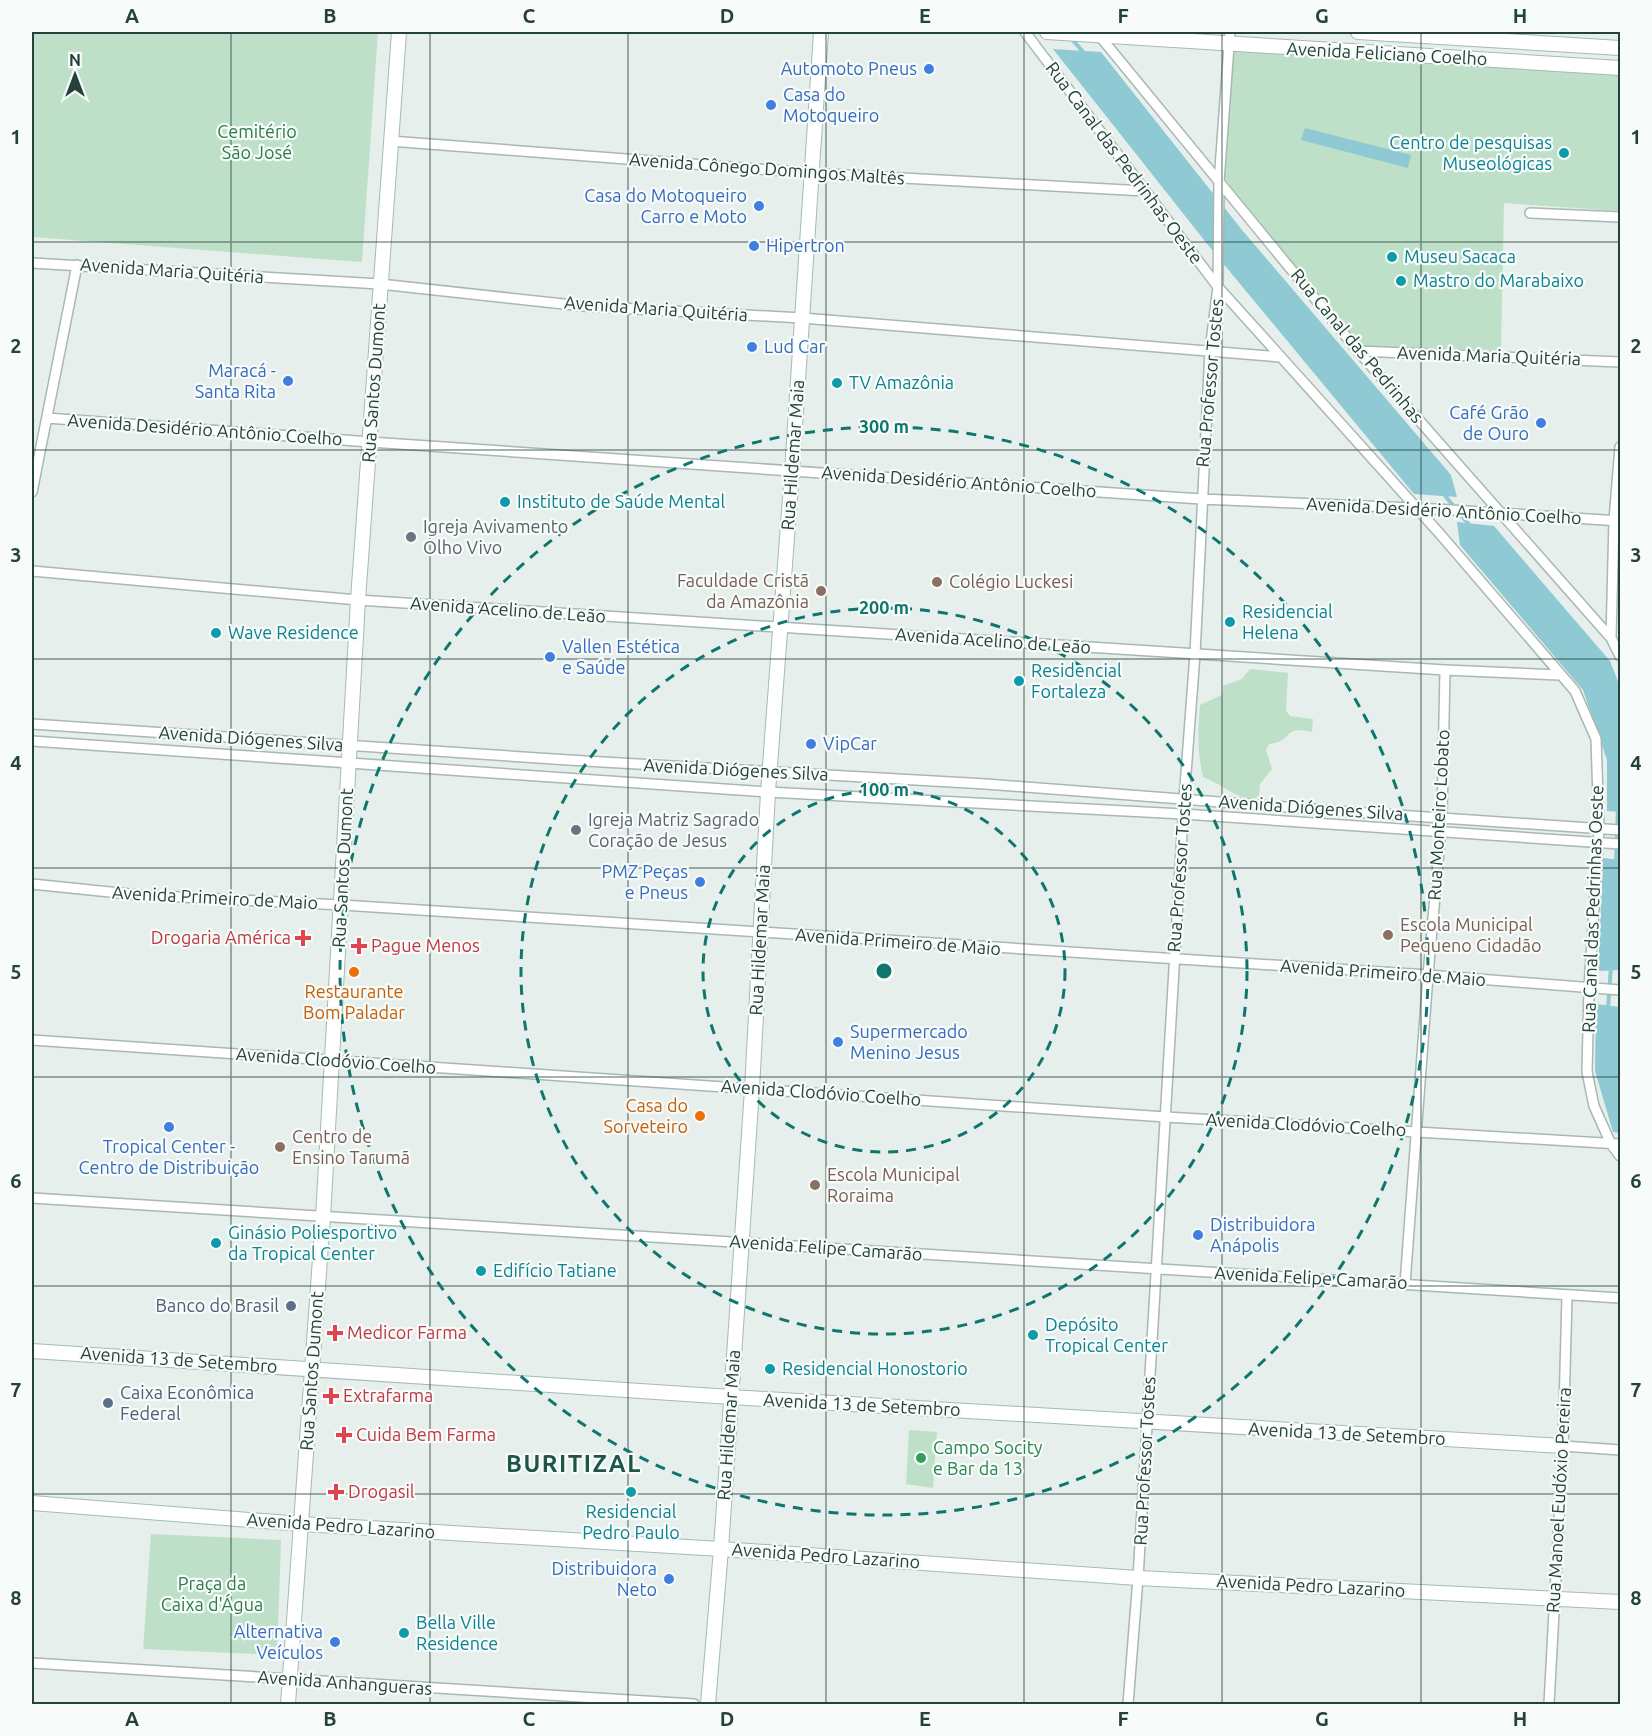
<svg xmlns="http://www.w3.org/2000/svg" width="1652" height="1736" font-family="Ubuntu,sans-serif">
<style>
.green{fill:#bfe0c8}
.water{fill:#8ec9d4}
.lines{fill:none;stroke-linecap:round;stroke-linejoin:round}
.stream{stroke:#8ec9d4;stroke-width:4}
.street-casing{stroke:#a8b8b2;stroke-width:12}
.secondary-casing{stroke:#a4bbb3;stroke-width:16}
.street{stroke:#fff;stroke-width:9}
.secondary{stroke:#fff;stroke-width:14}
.grid{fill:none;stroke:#24423a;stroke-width:1.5;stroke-opacity:0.55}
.ring{fill:none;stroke:#0f766e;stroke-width:3;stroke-dasharray:10 8}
.shop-dot{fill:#3f7fe0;stroke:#f7fbf9;stroke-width:2}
.culture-dot{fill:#0f9aa8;stroke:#f7fbf9;stroke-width:2}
.worship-dot{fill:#6b7280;stroke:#f7fbf9;stroke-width:2}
.education-dot{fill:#8d6e63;stroke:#f7fbf9;stroke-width:2}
.health-dot{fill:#e0444e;stroke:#f7fbf9;stroke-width:2}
.food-dot{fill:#e8710a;stroke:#f7fbf9;stroke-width:2}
.service-dot{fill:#5c6f8a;stroke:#f7fbf9;stroke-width:2}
.leisure-dot{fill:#2e9e5b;stroke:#f7fbf9;stroke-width:2}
.labels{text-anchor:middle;stroke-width:4.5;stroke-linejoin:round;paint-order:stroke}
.street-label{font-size:18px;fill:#24423a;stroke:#f7fbf9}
.shop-label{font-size:18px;fill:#366cbe;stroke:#f7fbf9;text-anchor:end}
.park-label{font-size:18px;fill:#2d7a4b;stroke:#f7fbf9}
.culture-label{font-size:18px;fill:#0d838f;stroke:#f7fbf9;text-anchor:start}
.worship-label{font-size:18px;fill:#5b616d;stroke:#f7fbf9;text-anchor:start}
.education-label{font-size:18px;fill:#785e54;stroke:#f7fbf9;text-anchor:start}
.health-label{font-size:18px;fill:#be3a42;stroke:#f7fbf9;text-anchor:start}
.food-label{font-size:18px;fill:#c56008;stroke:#f7fbf9}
.service-label{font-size:18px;fill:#4e5e75;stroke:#f7fbf9;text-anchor:end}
.leisure-label{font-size:18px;fill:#27864d;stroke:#f7fbf9;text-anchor:start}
.district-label{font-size:24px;font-weight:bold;letter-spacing:1.5px;fill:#1f5548;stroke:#f7fbf9}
.centre{fill:#0f766e;stroke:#f7fbf9;stroke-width:3}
.ring-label{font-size:18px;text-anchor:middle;font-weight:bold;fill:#0f766e;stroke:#f7fbf9;stroke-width:4.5;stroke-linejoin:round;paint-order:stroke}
.neatline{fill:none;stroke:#24423a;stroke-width:2}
.grid-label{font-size:20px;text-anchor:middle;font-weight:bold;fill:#24423a}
</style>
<rect width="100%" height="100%" fill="#e6efeb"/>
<path class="green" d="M32,32H378L362,262L32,237Z
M1231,46L1620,70V211L1504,203L1501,350L1359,346L1224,178Z
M1250,669L1288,673L1286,710L1290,716L1313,719L1312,732C1281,725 1294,742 1269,744L1266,750L1272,769L1260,784L1259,795L1253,800C1231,795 1223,785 1203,777C1197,753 1198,730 1200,705L1222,695L1223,686L1242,679Z
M909,1430L937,1432L933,1488L906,1484Z
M151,1534L281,1540L277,1655L143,1649Z"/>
<path class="water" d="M1053,49L1101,52L1242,230L1451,475L1457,497L1414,494L1212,250Z
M1305,128L1411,155L1408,168L1301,140Z
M1457,522L1494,526L1610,661L1620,687V812L1607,811V760L1583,690L1460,545Z
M1603,858L1620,860V970L1598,971Z
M1596,1004L1620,1007V1133L1613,1132L1595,1071Z"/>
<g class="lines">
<path class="stream" d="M1070,37L1085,54
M1442,492L1470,526
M1616,863L1618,807
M1608,1009L1611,966"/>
<g class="street-casing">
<path id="street" d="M1025,32L1218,287L1440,534L1575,691L1596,739L1599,828L1589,988L1587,1072L1594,1106L1611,1144L1620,1156
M1098,34L1358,351L1611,638L1620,656
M390,141L811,173L1145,191
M1530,213L1620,217
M32,263L380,284L582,306L802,318L1280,357
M1358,351L1620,362
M47,418L370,442L1201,499L1436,509L1620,521
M32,492L77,265
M32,571L358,600L1445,670L1559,675
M1611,638L1614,520L1620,447
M32,724L568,760L986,784L1338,811L1620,830
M32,741L768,792L1183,814L1620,844
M32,884L139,895L342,905L1428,975L1620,990
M32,1040L1166,1117L1620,1144
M32,1198L1620,1298
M1405,1284L1428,975L1442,817L1445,670
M1563,1446L1620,1450
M32,1663L694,1704
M1128,1704L1138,1578L1184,800L1195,654L1210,350L1218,287L1219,182L1230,32
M1549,1704L1563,1446L1567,1296"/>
</g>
<g class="secondary-casing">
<path id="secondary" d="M1047,32L1620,68
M1358,32L1620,48
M32,1351L731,1397L1563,1446
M32,1503L302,1524L721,1549L1138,1578L1620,1602
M288,1704L323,1217L358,600L399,32
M708,1704L721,1549L752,1089L768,792L792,471L821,32"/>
</g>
<use href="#street" class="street"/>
<use href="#secondary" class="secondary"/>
</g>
<path class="grid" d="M231,32V1704M430,32V1704M628,32V1704M826,32V1704M1024,32V1704M1222,32V1704M1421,32V1704M32,242H1620M32,450H1620M32,659H1620M32,868H1620M32,1077H1620M32,1286H1620M32,1494H1620"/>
<g class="ring">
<circle cx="884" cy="971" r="181"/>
<circle cx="884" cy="971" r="363"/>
<circle cx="884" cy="971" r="544"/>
</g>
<g class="shop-dot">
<circle cx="929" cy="69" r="6"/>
<circle cx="771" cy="105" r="6"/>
<circle cx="759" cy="206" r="6"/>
<circle cx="754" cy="246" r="6"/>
<circle cx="752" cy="347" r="6"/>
<circle cx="288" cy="381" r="6"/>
<circle cx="1541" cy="423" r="6"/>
<circle cx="550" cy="657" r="6"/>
<circle cx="811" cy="744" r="6"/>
<circle cx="700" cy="882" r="6"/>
<circle cx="838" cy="1042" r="6"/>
<circle cx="169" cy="1127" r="6"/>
<circle cx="1198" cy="1235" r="6"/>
<circle cx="669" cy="1579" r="6"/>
<circle cx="335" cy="1642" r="6"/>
</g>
<g class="culture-dot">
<circle cx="1564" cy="153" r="6"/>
<circle cx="1392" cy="257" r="6"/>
<circle cx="1401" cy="281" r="6"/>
<circle cx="837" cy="383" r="6"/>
<circle cx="505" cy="502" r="6"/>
<circle cx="1230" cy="622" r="6"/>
<circle cx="216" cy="633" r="6"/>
<circle cx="1019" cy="681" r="6"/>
<circle cx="216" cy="1243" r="6"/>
<circle cx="481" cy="1271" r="6"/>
<circle cx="1033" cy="1335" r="6"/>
<circle cx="770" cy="1369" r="6"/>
<circle cx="631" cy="1492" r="6"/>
<circle cx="404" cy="1633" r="6"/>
</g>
<g class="worship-dot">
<circle cx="411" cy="537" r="6"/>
<circle cx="576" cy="830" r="6"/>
</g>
<g class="education-dot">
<circle cx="937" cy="582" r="6"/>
<circle cx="821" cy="591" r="6"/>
<circle cx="1388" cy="935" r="6"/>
<circle cx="280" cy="1147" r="6"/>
<circle cx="815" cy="1185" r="6"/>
</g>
<g class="health-dot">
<path d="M300 929h6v6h6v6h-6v6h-6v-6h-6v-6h6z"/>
<path d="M356 937h6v6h6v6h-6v6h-6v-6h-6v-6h6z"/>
<path d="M332 1324h6v6h6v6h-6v6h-6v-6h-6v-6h6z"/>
<path d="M328 1387h6v6h6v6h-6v6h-6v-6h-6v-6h6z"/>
<path d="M341 1426h6v6h6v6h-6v6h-6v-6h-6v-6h6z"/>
<path d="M333 1483h6v6h6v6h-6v6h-6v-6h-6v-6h6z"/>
</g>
<g class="food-dot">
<circle cx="354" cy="972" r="6"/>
<circle cx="700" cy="1116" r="6"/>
</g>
<g class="service-dot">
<circle cx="291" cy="1306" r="6"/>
<circle cx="108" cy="1403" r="6"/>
</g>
<circle class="leisure-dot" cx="921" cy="1458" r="6"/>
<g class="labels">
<g class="street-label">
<text transform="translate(1387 54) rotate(3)" y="6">Avenida Feliciano Coelho</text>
<text transform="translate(1124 163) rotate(53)" y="6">Rua Canal das Pedrinhas Oeste</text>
<text transform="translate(767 169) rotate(4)" y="6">Avenida Cônego Domingos Maltês</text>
<text transform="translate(172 271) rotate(4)" y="6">Avenida Maria Quitéria</text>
<text transform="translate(656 309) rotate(4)" y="6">Avenida Maria Quitéria</text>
<text transform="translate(1357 346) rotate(50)" y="6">Rua Canal das Pedrinhas</text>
<text transform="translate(1489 356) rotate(2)" y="6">Avenida Maria Quitéria</text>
<text transform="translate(374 383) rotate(-86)" y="6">Rua Santos Dumont</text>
<text transform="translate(1210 383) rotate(-85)" y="6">Rua Professor Tostes</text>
<text transform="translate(205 430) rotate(4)" y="6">Avenida Desidério Antônio Coelho</text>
<text transform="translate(793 455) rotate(-86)" y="6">Rua Hildemar Maia</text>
<text transform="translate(959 482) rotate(4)" y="6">Avenida Desidério Antônio Coelho</text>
<text transform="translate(1444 511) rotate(3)" y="6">Avenida Desidério Antônio Coelho</text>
<text transform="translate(508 610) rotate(4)" y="6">Avenida Acelino de Leão</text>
<text transform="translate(993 641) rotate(4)" y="6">Avenida Acelino de Leão</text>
<text transform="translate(251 739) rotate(4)" y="6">Avenida Diógenes Silva</text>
<text transform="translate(736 770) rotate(3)" y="6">Avenida Diógenes Silva</text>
<text transform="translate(1311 808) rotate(4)" y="6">Avenida Diógenes Silva</text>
<text transform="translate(1439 815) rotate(-87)" y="6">Rua Monteiro Lobato</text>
<text transform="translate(343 868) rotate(-87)" y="6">Rua Santos Dumont</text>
<text transform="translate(1180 868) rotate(-86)" y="6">Rua Professor Tostes</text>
<text transform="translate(215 898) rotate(3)" y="6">Avenida Primeiro de Maio</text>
<text transform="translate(1593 909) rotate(-88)" y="6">Rua Canal das Pedrinhas Oeste</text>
<text transform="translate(760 940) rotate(-87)" y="6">Rua Hildemar Maia</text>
<text transform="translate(898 942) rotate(4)" y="6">Avenida Primeiro de Maio</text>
<text transform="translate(1383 973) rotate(4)" y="6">Avenida Primeiro de Maio</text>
<text transform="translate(336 1061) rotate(4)" y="6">Avenida Clodóvio Coelho</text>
<text transform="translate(821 1093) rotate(4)" y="6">Avenida Clodóvio Coelho</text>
<text transform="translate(1306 1125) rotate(3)" y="6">Avenida Clodóvio Coelho</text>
<text transform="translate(826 1248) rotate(4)" y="6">Avenida Felipe Camarão</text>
<text transform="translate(1311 1278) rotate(3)" y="6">Avenida Felipe Camarão</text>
<text transform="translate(179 1360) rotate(4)" y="6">Avenida 13 de Setembro</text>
<text transform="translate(312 1371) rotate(-86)" y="6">Rua Santos Dumont</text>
<text transform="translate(862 1405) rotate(3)" y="6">Avenida 13 de Setembro</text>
<text transform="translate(729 1425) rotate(-86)" y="6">Rua Hildemar Maia</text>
<text transform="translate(1347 1434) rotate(3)" y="6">Avenida 13 de Setembro</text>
<text transform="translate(1145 1461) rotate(-87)" y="6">Rua Professor Tostes</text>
<text transform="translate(1559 1500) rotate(-87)" y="6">Rua Manoel Eudóxio Pereira</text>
<text transform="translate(341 1526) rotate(4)" y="6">Avenida Pedro Lazarino</text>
<text transform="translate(826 1556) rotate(4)" y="6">Avenida Pedro Lazarino</text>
<text transform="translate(1311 1586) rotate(3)" y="6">Avenida Pedro Lazarino</text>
<text transform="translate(345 1683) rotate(4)" y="6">Avenida Anhangueras</text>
</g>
<g class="shop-label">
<text x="917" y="75">Automoto Pneus</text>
<text x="783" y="101" text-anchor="start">Casa do<tspan x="783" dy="21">Motoqueiro</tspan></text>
<text x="747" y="202">Casa do Motoqueiro<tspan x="747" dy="21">Carro e Moto</tspan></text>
<text x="766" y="252" text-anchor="start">Hipertron</text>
<text x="764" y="353" text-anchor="start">Lud Car</text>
<text x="276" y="377">Maracá -<tspan x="276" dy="21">Santa Rita</tspan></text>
<text x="1529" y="419">Café Grão<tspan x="1529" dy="21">de Ouro</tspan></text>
<text x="562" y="653" text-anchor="start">Vallen Estética<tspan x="562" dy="21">e Saúde</tspan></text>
<text x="823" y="750" text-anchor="start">VipCar</text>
<text x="688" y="878">PMZ Peças<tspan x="688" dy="21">e Pneus</tspan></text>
<text x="850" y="1038" text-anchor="start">Supermercado<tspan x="850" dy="21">Menino Jesus</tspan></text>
<text x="169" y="1153" text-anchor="middle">Tropical Center -<tspan x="169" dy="21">Centro de Distribuição</tspan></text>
<text x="1210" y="1231" text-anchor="start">Distribuidora<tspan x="1210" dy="21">Anápolis</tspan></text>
<text x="657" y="1575">Distribuidora<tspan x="657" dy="21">Neto</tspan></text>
<text x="323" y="1638">Alternativa<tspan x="323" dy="21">Veículos</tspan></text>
</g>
<g class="park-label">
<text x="257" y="138">Cemitério<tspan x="257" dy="21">São José</tspan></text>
<text x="212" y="1590">Praça da<tspan x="212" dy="21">Caixa d'Água</tspan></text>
</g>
<g class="culture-label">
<text x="1552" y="149" text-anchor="end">Centro de pesquisas<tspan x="1552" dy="21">Museológicas</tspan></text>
<text x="1404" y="263">Museu Sacaca</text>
<text x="1413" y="287">Mastro do Marabaixo</text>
<text x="849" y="389">TV Amazônia</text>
<text x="517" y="508">Instituto de Saúde Mental</text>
<text x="1242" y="618">Residencial<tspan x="1242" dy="21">Helena</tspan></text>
<text x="228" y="639">Wave Residence</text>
<text x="1031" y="677">Residencial<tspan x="1031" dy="21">Fortaleza</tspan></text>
<text x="228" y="1239">Ginásio Poliesportivo<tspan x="228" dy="21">da Tropical Center</tspan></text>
<text x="493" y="1277">Edifício Tatiane</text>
<text x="1045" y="1331">Depósito<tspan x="1045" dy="21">Tropical Center</tspan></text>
<text x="782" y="1375">Residencial Honostorio</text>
<text x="631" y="1518" text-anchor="middle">Residencial<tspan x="631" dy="21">Pedro Paulo</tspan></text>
<text x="416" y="1629">Bella Ville<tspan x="416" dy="21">Residence</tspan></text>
</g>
<g class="worship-label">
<text x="423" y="533">Igreja Avivamento<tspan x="423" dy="21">Olho Vivo</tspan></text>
<text x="588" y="826">Igreja Matriz Sagrado<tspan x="588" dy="21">Coração de Jesus</tspan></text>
</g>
<g class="education-label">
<text x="809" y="587" text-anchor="end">Faculdade Cristã<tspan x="809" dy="21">da Amazônia</tspan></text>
<text x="949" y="588">Colégio Luckesi</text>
<text x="1400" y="931">Escola Municipal<tspan x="1400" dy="21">Pequeno Cidadão</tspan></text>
<text x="292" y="1143">Centro de<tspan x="292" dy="21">Ensino Tarumã</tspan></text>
<text x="827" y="1181">Escola Municipal<tspan x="827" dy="21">Roraima</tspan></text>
</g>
<g class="health-label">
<text x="291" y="944" text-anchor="end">Drogaria América</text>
<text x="371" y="952">Pague Menos</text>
<text x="347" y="1339">Medicor Farma</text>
<text x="343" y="1402">Extrafarma</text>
<text x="356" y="1441">Cuida Bem Farma</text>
<text x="348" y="1498">Drogasil</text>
</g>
<g class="food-label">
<text x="354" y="998">Restaurante<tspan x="354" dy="21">Bom Paladar</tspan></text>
<text x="688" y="1112" text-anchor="end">Casa do<tspan x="688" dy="21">Sorveteiro</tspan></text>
</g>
<g class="service-label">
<text x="279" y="1312">Banco do Brasil</text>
<text x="120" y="1399" text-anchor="start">Caixa Econômica<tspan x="120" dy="21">Federal</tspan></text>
</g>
<g class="leisure-label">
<text x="933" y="1454">Campo Socity<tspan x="933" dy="21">e Bar da 13</tspan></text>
</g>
<g class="district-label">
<text x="574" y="1472">BURITIZAL</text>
</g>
</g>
<circle cx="884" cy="971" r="9" class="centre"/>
<g class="ring-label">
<text x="884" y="433">300 m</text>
<text x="884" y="614">200 m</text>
<text x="884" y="796">100 m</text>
</g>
<rect width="1652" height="1736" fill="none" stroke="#f7fbf9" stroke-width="66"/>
<g transform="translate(75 75)" stroke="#f7fbf9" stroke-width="4.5" paint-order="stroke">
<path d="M0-4.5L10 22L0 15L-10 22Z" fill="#24423a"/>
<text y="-9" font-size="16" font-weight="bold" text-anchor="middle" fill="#24423a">N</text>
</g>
<rect x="33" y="33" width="1586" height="1670" class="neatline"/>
<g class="grid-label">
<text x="132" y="23">A</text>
<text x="330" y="23">B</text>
<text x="529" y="23">C</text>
<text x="727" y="23">D</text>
<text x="925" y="23">E</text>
<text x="1123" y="23">F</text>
<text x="1322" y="23">G</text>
<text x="1520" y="23">H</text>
<text x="16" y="144">1</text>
<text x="1636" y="144">1</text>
<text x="16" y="353">2</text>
<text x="1636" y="353">2</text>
<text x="16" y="562">3</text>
<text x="1636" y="562">3</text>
<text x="16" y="770">4</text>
<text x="1636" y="770">4</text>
<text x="16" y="979">5</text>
<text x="1636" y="979">5</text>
<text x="16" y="1188">6</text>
<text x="1636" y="1188">6</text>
<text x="16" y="1397">7</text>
<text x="1636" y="1397">7</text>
<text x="16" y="1605">8</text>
<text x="1636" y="1605">8</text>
<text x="132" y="1726">A</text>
<text x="330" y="1726">B</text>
<text x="529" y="1726">C</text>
<text x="727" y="1726">D</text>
<text x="925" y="1726">E</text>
<text x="1123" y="1726">F</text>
<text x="1322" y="1726">G</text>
<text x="1520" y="1726">H</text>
</g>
</svg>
